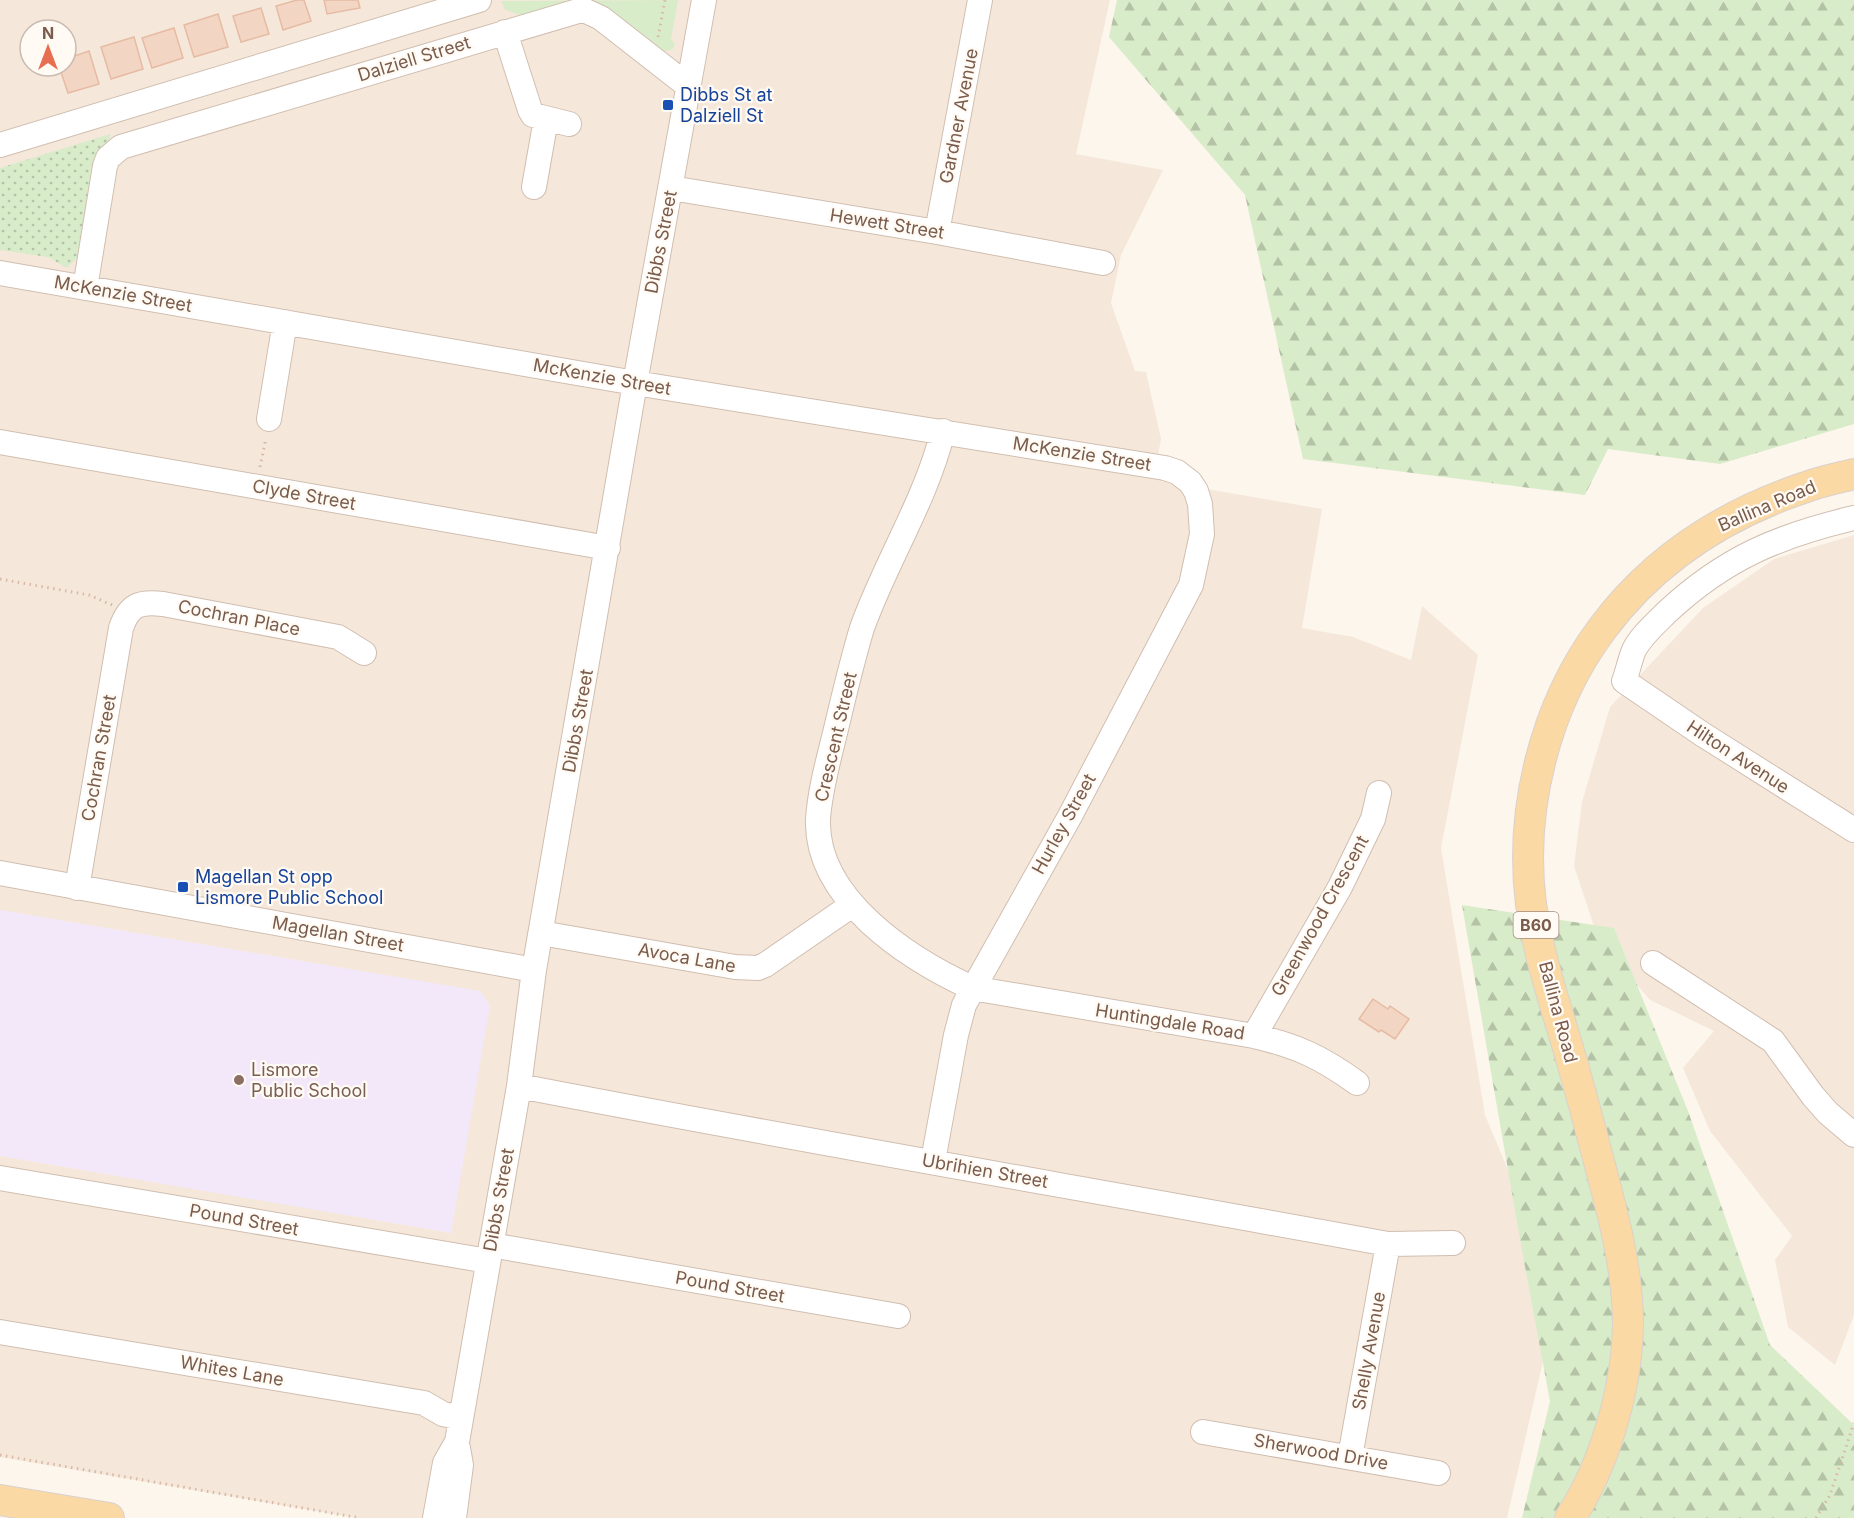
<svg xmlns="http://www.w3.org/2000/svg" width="1854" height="1518" font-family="Inter,sans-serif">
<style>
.residential{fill:#f5e8da;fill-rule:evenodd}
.education{fill:#f3e8fa}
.grass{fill:#d8ecc9}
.forest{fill:url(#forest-firs)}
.park{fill:url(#park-dots)}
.building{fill:#f3d5c3;stroke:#e6bba3;stroke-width:1.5}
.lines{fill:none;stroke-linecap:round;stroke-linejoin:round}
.minor-casing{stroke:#d1beb0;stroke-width:26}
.major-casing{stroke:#dad1cd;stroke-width:32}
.path{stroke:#d9b8a5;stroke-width:3;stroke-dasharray:1.5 4.5;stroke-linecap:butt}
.minor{stroke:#fff;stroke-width:24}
.major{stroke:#fbd9a5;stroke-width:30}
.transit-dot{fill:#1a4fb4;stroke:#fffaf3;stroke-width:2}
.education-dot{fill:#8d6e63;stroke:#fffaf3;stroke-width:2}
.labels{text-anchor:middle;stroke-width:4.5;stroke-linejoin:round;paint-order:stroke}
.shield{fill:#fffaf3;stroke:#a28b7f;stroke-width:1.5}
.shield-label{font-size:16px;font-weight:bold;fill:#7a5c4d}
.street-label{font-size:18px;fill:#7a5c4d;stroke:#fffaf3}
.transit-label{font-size:18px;fill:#164399;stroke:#fffaf3;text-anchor:start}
.education-label{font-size:18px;fill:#785e54;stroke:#fffaf3;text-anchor:start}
</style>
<defs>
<pattern id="forest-firs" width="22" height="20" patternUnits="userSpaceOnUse" patternTransform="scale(1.5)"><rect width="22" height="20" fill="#d8ecc9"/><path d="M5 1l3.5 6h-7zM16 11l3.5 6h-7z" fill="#b4c2a5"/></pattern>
<pattern id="park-dots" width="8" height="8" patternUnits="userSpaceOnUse" patternTransform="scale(1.5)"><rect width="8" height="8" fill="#d8ecc9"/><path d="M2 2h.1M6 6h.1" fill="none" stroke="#b4c2a5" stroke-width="1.8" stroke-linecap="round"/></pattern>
</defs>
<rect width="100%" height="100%" fill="#fdf6ec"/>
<path class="residential" d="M0,0H1110L1076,154L1163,170L1121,255L1111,303L1135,371L1146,372L1161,439L1158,456L1183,485L1322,509L1302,628L1353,637L1411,660L1422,606L1478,655L1441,848L1485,1115L1559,1292L1507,1518H357L0,1457ZM30,30H66V66H30Z
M1854,535V1315L1835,1365L1788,1327L1775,1260L1792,1236L1710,1131L1683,1068L1714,1031L1650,1000L1599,941L1574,866L1582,802L1610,707L1703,608L1774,559Z"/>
<path class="education" d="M0,910L480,991L490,1005L451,1233L0,1156Z"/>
<path class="grass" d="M678,0L671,40L675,43L673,49L666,51L657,48L604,6L593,2L525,16L505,10L501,1Z"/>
<path class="forest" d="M1117,0H1854V424L1720,464L1608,449L1585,495L1303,459L1245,195L1109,37Z
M1462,905L1614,928L1688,1111L1770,1345L1854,1425V1518H1522L1550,1401L1521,1245Z"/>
<path class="park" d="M110,134L109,142L81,254L67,268L48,257L0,250V168Z"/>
<path class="building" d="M297,0H304L311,21L283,30L276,6Z
M324,0H358L360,8L327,14Z
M261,8L269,34L241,42L233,16Z
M218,14L228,47L194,57L184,25Z
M174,28L183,58L152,68L142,38Z
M134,37L143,69L111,79L101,47Z
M89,51L99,84L68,93L59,66H66V59Z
M1373,999L1388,1009L1390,1006L1409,1019L1395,1039L1381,1030L1379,1032L1359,1019Z"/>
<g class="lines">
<g class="minor-casing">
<path id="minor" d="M505,32L530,110L533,115L569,124
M0,145L479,0
M534,187L546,119
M671,188L937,232L1103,263
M937,232L980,0
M0,273L635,383L1165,468L1177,472L1190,482L1196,491L1200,504L1202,534L1191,585L1070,816L964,1005L956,1035L933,1161
M85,288L105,166L108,158L121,147L578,11H586L601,18L688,86
M269,419L285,322
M943,431C926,500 886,561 862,628C852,661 844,695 836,729C829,758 820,789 818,819C815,899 909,959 972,988L1254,1036C1297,1046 1321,1057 1357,1083
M0,442L608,548
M1854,518C1778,536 1725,558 1667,612C1656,623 1641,636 1634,650C1630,659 1628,671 1624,681L1702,734L1854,830
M0,873L534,970
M77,888L121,628C129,605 139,601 163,604L338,637L364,653
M541,933L735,967L758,968L765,965L852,905
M1653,963L1773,1041L1813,1096L1828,1113L1854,1135
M1254,1036L1340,887L1373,819L1379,793
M519,1086C808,1142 1099,1191 1388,1244L1453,1243
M0,1178L488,1261
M491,1245L898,1316
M0,1332L424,1403L443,1414L461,1418
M1203,1432L1438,1473
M1350,1457L1388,1244
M435,1518L445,1463L457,1442L519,1086L534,970L635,383L704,0
M454,1518L461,1465L458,1448"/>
</g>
<g class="major-casing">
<path id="major" d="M0,1500L109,1518
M1570,1518C1608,1460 1633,1370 1627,1300C1624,1257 1613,1215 1602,1173C1591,1131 1580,1089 1568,1048C1554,1001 1538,953 1531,904C1519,810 1545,705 1602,629C1653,560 1725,514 1806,487C1822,481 1838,478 1854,474"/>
</g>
<path class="path" d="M658,37L665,0
M260,467L266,438
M0,579L89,595L112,605
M0,1455L360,1518
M1816,1518L1830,1495L1854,1423"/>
<use href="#minor" class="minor"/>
<use href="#major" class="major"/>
</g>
<g class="transit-dot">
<rect x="662" y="99" width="12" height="12" rx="3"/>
<rect x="177" y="881" width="12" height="12" rx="3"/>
</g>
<circle class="education-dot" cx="239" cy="1080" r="6"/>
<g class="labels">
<rect class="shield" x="1513.5" y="912" width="45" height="26" rx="4.5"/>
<g class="shield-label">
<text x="1536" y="931">B60</text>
</g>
<g class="street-label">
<text transform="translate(414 59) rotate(-17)" y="6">Dalziell Street</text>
<text transform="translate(959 116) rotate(-79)" y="6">Gardner Avenue</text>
<text transform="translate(887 224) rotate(9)" y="6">Hewett Street</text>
<text transform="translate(661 242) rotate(-79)" y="6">Dibbs Street</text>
<text transform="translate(123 294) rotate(10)" y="6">McKenzie Street</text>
<text transform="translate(602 377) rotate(10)" y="6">McKenzie Street</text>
<text transform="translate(1082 454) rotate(9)" y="6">McKenzie Street</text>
<text transform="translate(304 495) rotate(10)" y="6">Clyde Street</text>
<text transform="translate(1767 506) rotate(-23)" y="6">Ballina Road</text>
<text transform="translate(239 618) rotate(11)" y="6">Cochran Place</text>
<text transform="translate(578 721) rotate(-80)" y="6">Dibbs Street</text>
<text transform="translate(836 737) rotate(-77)" y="6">Crescent Street</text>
<text transform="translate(1738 757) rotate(33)" y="6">Hilton Avenue</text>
<text transform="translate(99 758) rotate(-80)" y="6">Cochran Street</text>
<text transform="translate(1064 824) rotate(-61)" y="6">Hurley Street</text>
<text transform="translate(1320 916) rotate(-61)" y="6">Greenwood Crescent</text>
<text transform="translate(338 934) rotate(10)" y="6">Magellan Street</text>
<text transform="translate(687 958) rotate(10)" y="6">Avoca Lane</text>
<text transform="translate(1558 1012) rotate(75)" y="6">Ballina Road</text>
<text transform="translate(1170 1022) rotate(9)" y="6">Huntingdale Road</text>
<text transform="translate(985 1171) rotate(10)" y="6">Ubrihien Street</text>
<text transform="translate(499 1200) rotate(-80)" y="6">Dibbs Street</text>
<text transform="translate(244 1220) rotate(10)" y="6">Pound Street</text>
<text transform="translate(730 1287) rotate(10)" y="6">Pound Street</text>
<text transform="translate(1369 1351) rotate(-80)" y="6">Shelly Avenue</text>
<text transform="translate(232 1371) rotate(10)" y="6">Whites Lane</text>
<text transform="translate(1321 1452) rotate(10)" y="6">Sherwood Drive</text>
</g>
<g class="transit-label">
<text x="680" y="101">Dibbs St at<tspan x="680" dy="21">Dalziell St</tspan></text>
<text x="195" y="883">Magellan St opp<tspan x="195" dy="21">Lismore Public School</tspan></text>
</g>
<g class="education-label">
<text x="251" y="1076">Lismore<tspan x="251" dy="21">Public School</tspan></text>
</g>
</g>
<g transform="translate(48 48)"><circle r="28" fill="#fffaf3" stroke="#cabbb1" stroke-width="1.5"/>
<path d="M0-4.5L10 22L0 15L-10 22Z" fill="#e76f51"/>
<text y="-9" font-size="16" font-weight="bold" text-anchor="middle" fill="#7a5c4d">N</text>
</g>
</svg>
